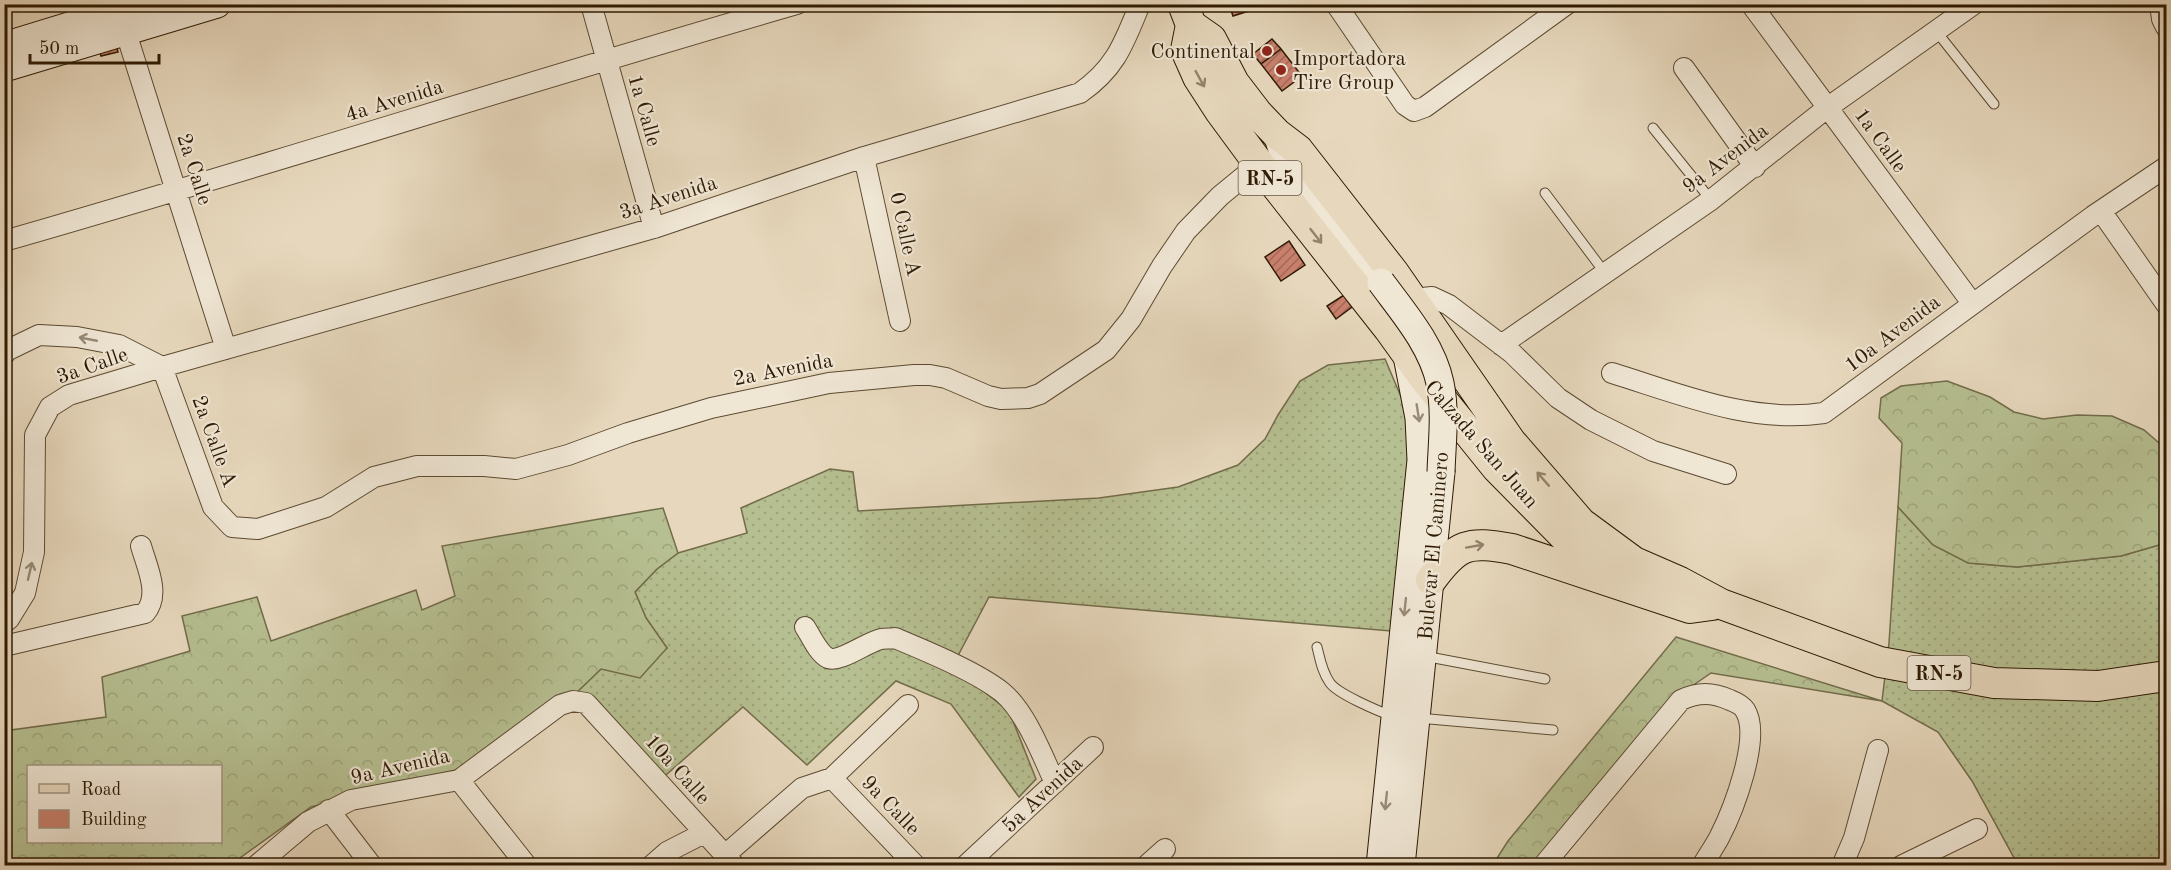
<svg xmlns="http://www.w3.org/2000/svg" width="2171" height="870" font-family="'Old Standard TT',serif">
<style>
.grass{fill:url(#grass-dots);stroke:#726c4a;stroke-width:1.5}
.forest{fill:url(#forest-crowns);stroke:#726c4a;stroke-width:1.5;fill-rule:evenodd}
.building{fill:url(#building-hatch);stroke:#2e1a03;stroke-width:1.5}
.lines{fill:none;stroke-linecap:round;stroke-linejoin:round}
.lane-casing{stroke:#5c4a32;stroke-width:11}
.street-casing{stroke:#5c4a32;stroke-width:22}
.secondary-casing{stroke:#2e1a03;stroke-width:29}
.primary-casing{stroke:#2e1a03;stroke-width:32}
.lane{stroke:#efe6d4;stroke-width:9}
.street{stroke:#efe6d4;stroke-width:20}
.secondary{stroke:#efe6d4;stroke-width:27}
.primary{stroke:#e7d8bd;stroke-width:30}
.secondary-bridge-casing{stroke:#2e1a03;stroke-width:29;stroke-linecap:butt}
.secondary-bridge{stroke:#efe6d4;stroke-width:27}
.oneway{stroke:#948269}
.oneway2{stroke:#988a76}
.poi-dot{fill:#8f2418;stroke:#efe6d4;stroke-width:2}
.labels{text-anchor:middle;stroke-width:4.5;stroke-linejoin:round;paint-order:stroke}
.shield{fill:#efe6d4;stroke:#685742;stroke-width:1.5}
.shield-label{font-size:20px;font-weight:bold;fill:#2e1a03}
.poi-label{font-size:21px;fill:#2e1a03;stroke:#efe6d4;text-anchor:end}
.street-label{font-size:21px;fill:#2e1a03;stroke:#efe6d4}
</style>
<defs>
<pattern id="grass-dots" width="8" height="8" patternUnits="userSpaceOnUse" patternTransform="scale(1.5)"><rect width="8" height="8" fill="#b6bf91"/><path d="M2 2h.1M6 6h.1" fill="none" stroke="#9da47b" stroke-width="1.8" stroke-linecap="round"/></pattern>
<pattern id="forest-crowns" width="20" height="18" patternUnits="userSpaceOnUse" patternTransform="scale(1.5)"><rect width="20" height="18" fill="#b6bf91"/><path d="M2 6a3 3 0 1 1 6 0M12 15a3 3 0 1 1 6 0" fill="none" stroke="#9da47b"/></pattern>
<pattern id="building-hatch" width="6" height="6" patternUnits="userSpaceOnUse" patternTransform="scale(1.5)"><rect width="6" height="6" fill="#c87f6c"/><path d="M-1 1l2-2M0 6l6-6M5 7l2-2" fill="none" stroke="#a36757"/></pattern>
</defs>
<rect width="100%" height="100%" fill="#e7d8bd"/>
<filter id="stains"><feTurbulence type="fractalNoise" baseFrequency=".00333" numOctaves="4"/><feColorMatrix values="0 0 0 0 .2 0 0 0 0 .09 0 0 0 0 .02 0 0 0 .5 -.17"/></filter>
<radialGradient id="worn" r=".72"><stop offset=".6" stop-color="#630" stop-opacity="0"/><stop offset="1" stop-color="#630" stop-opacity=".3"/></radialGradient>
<path class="grass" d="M1385,359L1402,399L1410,442L1391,631L989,597L952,667L1009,711L1036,779L1019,797L951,704L896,681L807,765L743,707L658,782L574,695L601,669L667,648L646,618L635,592L657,569L678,553L747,533L741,508L830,469L853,472L858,511L1099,498L1178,487L1238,465L1265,439L1278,415L1300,381L1328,365Z
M1898,507L1933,545L1969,563L2017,567L2121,556L2166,543V865H2018L1972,781L1938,732L1882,701L1889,643Z"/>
<path class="forest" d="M1947,381L1990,397L2014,412L2043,419L2077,415L2112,416L2144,430L2166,449V543L2121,556L2017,567L1968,563L1933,545L1898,507L1902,443L1879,418L1881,398L1901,386Z
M663,508L678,553L657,569L635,592L646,618L667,648L640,678L601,669L574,695L456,770L311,807L230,865H5L4,731L106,717L102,677L190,651L182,616L257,597L271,641L416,590L422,610L455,596L442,546ZM28,766H220V842H28Z
M1676,637L1882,701L1711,673L1682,693L1547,865L1492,866L1508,841Z"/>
<path class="building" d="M1229,4H1250L1252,10L1233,16Z
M1272,39L1281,49L1261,64L1253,54Z
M115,41L118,52L101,56L98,45Z
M1281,49L1302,76L1282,91L1261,64Z
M1289,241L1305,265L1281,281L1265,257Z
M1344,295L1352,307L1336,319L1327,306Z"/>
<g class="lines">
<g class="lane-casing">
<path id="lane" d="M1936,31L1994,104
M1653,128L1711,200
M1545,193L1605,273
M1317,647C1320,659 1322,672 1330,683C1338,694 1378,711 1392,716
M1424,656L1545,679
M1418,718L1553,730"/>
</g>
<g class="street-casing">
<path id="street" d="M591,4L654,228
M1336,4L1405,105L1414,111L1425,107L1567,4
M1751,4L1972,303
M2160,4L2162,19L2166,27
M122,20L226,349
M1684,68L1755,167
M864,157L900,321
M2101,211L2166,304
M4,241C270,165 532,80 797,4
M1413,299L1432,297L1449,305L1512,353L1558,398L1591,420L1653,451L1726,474
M1501,345L1711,200L1827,108L1974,4
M4,355L6,351L39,335L77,337L119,345L162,367
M162,367L213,507L232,527L258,529L326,507L374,477L417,466H484L516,469L568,455L628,433L711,408L829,383L914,375H930L946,378L988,396L1001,399L1028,398L1040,394L1106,350L1131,319L1162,266L1186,231L1220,196L1259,164
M1612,373C1680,394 1751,424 1824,413L2093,216L2166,167
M4,623L9,619L25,593L34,552L35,435L50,407L69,395L162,367L654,228L864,157L1080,93C1116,68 1124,43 1140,4
M805,627C811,636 818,653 828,658C840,663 867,642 881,639C886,638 891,639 895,638C926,651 977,672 1002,692C1026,712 1042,755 1055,783
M4,646L145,613C161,595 147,567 141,546
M832,778L916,866
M459,780L527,866
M329,810L372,866
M725,855L802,788L832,778L908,705
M256,866L308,822L351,800L459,780L560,705L573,701L586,703L735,866
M651,866L667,852L704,833
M965,866L1093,747
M1146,866L1165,849
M1543,866L1681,700C1698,692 1712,692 1730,700C1735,702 1742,705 1745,710C1762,737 1733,811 1719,838C1714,847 1708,856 1702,866
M1842,866L1854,838L1878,750
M1901,866L1977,829"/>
</g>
<g class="secondary-casing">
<path id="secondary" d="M4,46L141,4
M4,68L217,4
M1277,134L1285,159L1310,193L1381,282
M1380,866L1421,460L1419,418L1407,356
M1401,866L1441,472"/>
</g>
<g class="primary-casing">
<path id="primary" d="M1183,4L1191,25L1186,50L1198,77L1220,111L1259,164L1389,329L1422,375L1497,468L1567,539L1605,565
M1191,25L1211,39L1234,83L1257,113L1277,134L1298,150L1394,273L1511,442L1581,523L1634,562L1680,582L1721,604L1880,662L1994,683L2098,686L2166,676
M1431,580C1458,543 1468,541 1512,549L1690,608L1712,605"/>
</g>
<use href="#lane" class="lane"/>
<use href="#street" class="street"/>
<use href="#secondary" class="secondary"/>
<use href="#primary" class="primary"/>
<g class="secondary-bridge-casing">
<path id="secondary-bridge" d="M1381,282C1403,312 1432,345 1440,383C1446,412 1442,442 1441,472"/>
</g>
<use href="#secondary-bridge" class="secondary-bridge"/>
</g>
<defs><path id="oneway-shaft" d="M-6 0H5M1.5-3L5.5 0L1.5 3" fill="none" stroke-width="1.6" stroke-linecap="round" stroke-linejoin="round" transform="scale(1.5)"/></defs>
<g class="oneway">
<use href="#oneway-shaft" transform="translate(1200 79) rotate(61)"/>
<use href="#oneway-shaft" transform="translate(1316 236) rotate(52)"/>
<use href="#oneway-shaft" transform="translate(1543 479) rotate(-131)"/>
<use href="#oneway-shaft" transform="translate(1475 546) rotate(-10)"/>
</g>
<g class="oneway2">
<use href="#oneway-shaft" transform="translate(88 339) rotate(-169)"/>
<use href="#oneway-shaft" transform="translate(1418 413) rotate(81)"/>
<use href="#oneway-shaft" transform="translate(30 571) rotate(-77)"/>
<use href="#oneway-shaft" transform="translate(1405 607) rotate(96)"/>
<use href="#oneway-shaft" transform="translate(1386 801) rotate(96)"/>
</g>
<g class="poi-dot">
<circle cx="1267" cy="51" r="6"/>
<circle cx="1281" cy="70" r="6"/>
</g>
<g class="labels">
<g class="shield">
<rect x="1238.5" y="161" width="63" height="34" rx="4.5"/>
<rect x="1907.5" y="656" width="63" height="34" rx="4.5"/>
</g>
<g class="shield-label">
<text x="1270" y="185">RN-5</text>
<text x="1939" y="680">RN-5</text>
</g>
<g class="poi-label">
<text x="1255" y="58">Continental</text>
<text x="1293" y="65" text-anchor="start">Importadora<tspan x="1293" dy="24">Tire Group</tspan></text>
</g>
<g class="street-label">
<text transform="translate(394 100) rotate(-17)" y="7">4a Avenida</text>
<text transform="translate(645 110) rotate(74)" y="7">1a Calle</text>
<text transform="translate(1881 140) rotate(54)" y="7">1a Calle</text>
<text transform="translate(1725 158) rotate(-37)" y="7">9a Avenida</text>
<text transform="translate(195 169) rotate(72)" y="7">2a Calle</text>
<text transform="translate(668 197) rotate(-18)" y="7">3a Avenida</text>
<text transform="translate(906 234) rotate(78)" y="7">0 Calle A</text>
<text transform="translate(1892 333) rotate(-37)" y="7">10a Avenida</text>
<text transform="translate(92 365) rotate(-19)" y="7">3a Calle</text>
<text transform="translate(783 369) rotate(-11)" y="7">2a Avenida</text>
<text transform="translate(215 441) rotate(70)" y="7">2a Calle A</text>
<text transform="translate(1482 444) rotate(49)" y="7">Calzada San Juan</text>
<text transform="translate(1433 546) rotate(-85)" y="7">Bulevar El Caminero</text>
<text transform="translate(400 766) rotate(-13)" y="7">9a Avenida</text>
<text transform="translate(678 769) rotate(48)" y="7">10a Calle</text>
<text transform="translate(1042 794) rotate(-43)" y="7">5a Avenida</text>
<text transform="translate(891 805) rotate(46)" y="7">9a Calle</text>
</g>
</g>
<rect width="2171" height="870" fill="none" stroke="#e7d8bd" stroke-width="24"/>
<rect x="6" y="6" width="2159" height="858" fill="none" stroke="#2e1a03" stroke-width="3"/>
<rect x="12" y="12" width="2147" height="846" fill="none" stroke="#2e1a03" stroke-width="1.5"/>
<rect x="27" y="765" width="195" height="78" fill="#efe6d4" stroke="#a29480" stroke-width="1.5"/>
<rect x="39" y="784" width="30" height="9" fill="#e7d8bd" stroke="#a29480" stroke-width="1.5"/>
<text x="81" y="795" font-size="18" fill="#2e1a03">Road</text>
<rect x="39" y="810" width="30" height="18" fill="#c87f6c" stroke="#a29480" stroke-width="1.5"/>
<text x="81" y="825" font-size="18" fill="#2e1a03">Building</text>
<path d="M30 54v9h129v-9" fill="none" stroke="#2e1a03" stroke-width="3"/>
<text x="39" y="54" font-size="18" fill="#2e1a03" stroke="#efe6d4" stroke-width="4.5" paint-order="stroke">50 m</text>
<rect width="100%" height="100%" filter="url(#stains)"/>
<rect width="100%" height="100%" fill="url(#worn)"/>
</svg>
